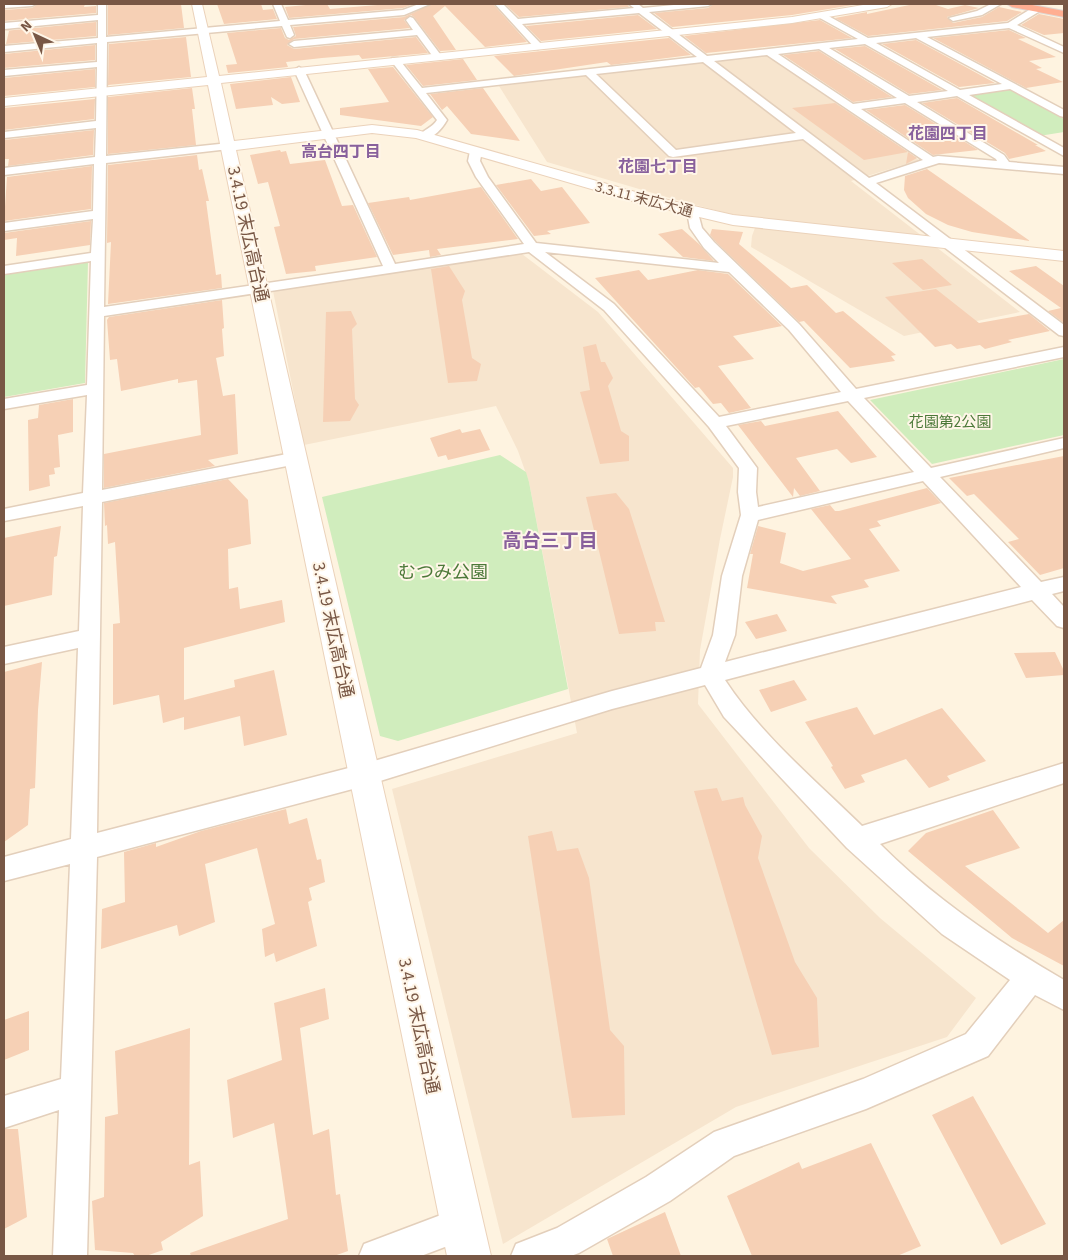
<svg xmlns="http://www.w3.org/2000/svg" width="1068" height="1260" font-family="'Source Sans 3','Noto Sans JP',sans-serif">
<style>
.residential{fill:#f7e5ce}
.green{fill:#d0edbd}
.building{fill:#f6d0b5}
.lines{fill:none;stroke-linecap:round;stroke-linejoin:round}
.street-casing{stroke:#e3cfbb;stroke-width:3}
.secondary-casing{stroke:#ebd2ba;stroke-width:2}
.highway-casing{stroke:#dfd7d2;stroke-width:2}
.street{fill:#fff;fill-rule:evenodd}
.secondary{fill:#fff;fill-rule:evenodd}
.highway{fill:#ffae91;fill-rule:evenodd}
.labels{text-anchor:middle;stroke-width:4;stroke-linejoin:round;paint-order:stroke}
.far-street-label{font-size:15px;fill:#785745;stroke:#fff6e8}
.far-park-label{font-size:15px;fill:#4c7939;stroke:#fff6e8}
.far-neighbourhood-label{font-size:16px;font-weight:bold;fill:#88609c;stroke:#fff6e8}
.street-label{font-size:18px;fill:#785745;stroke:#fff6e8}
.park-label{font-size:18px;fill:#4c7939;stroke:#fff6e8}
.neighbourhood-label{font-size:19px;font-weight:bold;fill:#88609c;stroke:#fff6e8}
</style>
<rect width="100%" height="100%" fill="#fef3e0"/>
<path class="residential" d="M765,54L919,160L851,181L1020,312L904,336L751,247L752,236L759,217L734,215L670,198L547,162L499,86Z
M522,254L598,312L733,468V477L720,539L700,650L698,704L809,848L880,918L976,998L947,1037L736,1107L503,1244L392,789L577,733L529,482L518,451L496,406L304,445L273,291Z"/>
<path class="green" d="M1009,89L1064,119V132L1039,136L964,95Z
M88,262L85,383L4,397V274Z
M1064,359V435L932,464L870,400Z
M500,455L526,472L529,482L568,689L398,741L380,736L322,497Z"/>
<path class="building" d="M38,4H85L84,7L96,6V13L4,21V10L32,8Z
M116,4H181L184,28L108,35V5Z
M217,4H261L263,10L273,9L277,19L224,24Z
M316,4H327L330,9L389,4H414L403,8L289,18L285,7Z
M432,4H493L527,42L485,47L445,6L433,16L456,50L440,51L414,17L411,15L404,20L410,28L294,39L287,45L294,49L416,37L428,53L362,59L359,55L322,58L286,62L288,67L228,73L226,65L237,64L227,33L281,28L285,38L289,40L296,36L293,27L404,17Z
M505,4H627L629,7L519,17Z
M714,4H859L792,15L672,27L654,13L708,8Z
M914,4H933L948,9L965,5L979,8L947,17L953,23L982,17L999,7L1022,12L1007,21L868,36L835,18L867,12V14Z
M1039,14L1064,19V33L1044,35L1021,25Z
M638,15L657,29L541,41L526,26Z
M820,20L852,38L706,53L684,36Z
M96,22V36L6,44L9,31H4Z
M1009,30L1026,38L1018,39L1056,57L1029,61L1042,68L1036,69L1063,82L1026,88L933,38Z
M186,37L191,77L108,85L109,44Z
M669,38L691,55L611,65L607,62L514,76L494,56Z
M916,40L995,83L959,87L882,44Z
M95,45V60L4,68V54Z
M865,46L942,90L909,94L835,49Z
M819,51L892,97L853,102L783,55Z
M463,59L477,80L423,86L406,65Z
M393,67L433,117L421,126L340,115V108L389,102L368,69Z
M95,69V87L4,96V78Z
M291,77L300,102L282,104L271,97L273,105L236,109L230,84Z
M192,88L195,109H192L196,145L108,154V97Z
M483,88L520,141L471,134L447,106L442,110L430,94Z
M957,98L1038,145H1035L1046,151L1009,159L1005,153L922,103Z
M95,99L94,119L4,130V108Z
M835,103L917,158L906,164L908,152L864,160L792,108Z
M905,105L978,150L933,155L866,110Z
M94,130L93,155L8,166L9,159H4V140Z
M280,150L281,152L286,151L290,164L325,160L342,206L353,205L377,257L315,266L316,271L286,274L274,227L280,226L268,182L258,184L250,155Z
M197,155L199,170L202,169L209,201H206L216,275L221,274L222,288L108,304L111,242L107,243L108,165Z
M92,166L91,209L4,221L7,177Z
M927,169L1030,241L972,232L948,225L926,214L908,198L904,190L905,176Z
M531,179L541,191L562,187L590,223L547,231L551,234L534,236L496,185Z
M481,187L518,239L437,249L441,255L430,257L429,250L393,255L368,203L409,197L410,200Z
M91,221L90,245L16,256L17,238L4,240V233Z
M682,229L699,244L714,261L683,257L658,234Z
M712,229L743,232L739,244L791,288L807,285L836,313L843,311L896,355L891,356L895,361L850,368L804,321L799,322L715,241L710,235Z
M922,259L952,285L923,290L892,263Z
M449,266L465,291L462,300L472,358L481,364L477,381L448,383L431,269Z
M1036,266L1064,286V323L1048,311L1061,308L1009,271Z
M639,270L648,280L698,270L728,274L782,326L733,336L754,359L718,366L751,408L729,413L721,403L713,404L699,387L695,388L595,278Z
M936,289L979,323L1029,314L1050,331L1008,340L1012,342L985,349L980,345L957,349L951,344L935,347L885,297Z
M222,300L224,328L222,329L224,356L216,358L223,396L235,394L238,454L208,460L215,466L104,488V454L201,435L197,380L178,383V379L121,391L117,359L110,360L107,320L109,317Z
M351,311L357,324L352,329L355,399L359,405L350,421L323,422L326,312Z
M596,344L601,362H605L613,378L608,386L621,431L629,436V461L600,464L580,392L590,390L583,347Z
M73,399V432L58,435L60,467L54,468L55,474L49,475L50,486L29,491L28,420L38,418L39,405Z
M838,411L877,457L851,463L837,449L796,458L820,491L800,496L794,488L793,497L738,425L761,421L765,426Z
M460,429L462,433L480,429L490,450L448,460L446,455L438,457L430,438Z
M1064,456V568L1040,575L1008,542L1019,539L974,494L967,496L949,478Z
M228,479L248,500L251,544L228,549L229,589L238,587L240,609L282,600L285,622L184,648V700L235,687L234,680L274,670L287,735L244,746L240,716L184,730V717L163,723L159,695L113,705V624L120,623L115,542L108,544L107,525L105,526L104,503Z
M927,488L941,503L877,521L881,526L869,529L900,571L864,580L869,587L831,596L837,604L747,588L753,554H750L758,526L786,533L780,563L803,571L851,559L811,509L830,505L835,511H839Z
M616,493L629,509L665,622H655L656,631L619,634L586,497Z
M61,526L57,556L54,557L52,595L4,606V538Z
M777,614L787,631L756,639L745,622Z
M1055,652L1064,671V675L1026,678L1014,653Z
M42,662L38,710L35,788L30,789L28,825L4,842V672Z
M794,680L807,700L771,712L759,690Z
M857,707L874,735L942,708L986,761L947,776L950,780L929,788L906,759L861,775L865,782L845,789L831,767L833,766L805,722Z
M717,788L722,801L743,797L745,805L762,836L758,858L795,962L817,998L819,1047L772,1055L694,791Z
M286,809L289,824L307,818L317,860L321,859L325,882L309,888L312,900L308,902L317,946L276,962L274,953L265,957L262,929L275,924L257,848L205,864L215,922L179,936L177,925L101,949L102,909L125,902L124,852L156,843V847L201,831Z
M993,810L1020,848L965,866L1048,933L1064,920V966L1012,938L908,851L926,833Z
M552,831L557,851L578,848L589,878L610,1030L624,1046L625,1115L572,1118L528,836Z
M325,988L329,1019L300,1028L313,1135L329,1129L336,1195L340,1194L348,1251L334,1256H191L190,1253L288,1219L274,1123L233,1138L227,1080L282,1060L274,1003Z
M29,1011V1050L4,1060V1020Z
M190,1028L189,1165L200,1161L203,1216L161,1242L163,1250L146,1256H135L133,1253L95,1250L92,1201L104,1197L105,1117L118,1114L115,1051Z
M973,1096L1046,1224L1001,1245L932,1115Z
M5,1129H18L27,1217L4,1229V1130Z
M871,1143L921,1246L897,1256H752L727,1196L799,1162L802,1169Z
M665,1212L681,1256H613L607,1239Z"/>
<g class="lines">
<g class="street-casing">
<path id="street" d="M4,4H36L32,6L4,8Z
M98,4H106V37L280,21L273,4H281L288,20L403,10L419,4H430L404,15L290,25L294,35L290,38L287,37L282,26L107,42L106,156L229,143L235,146L229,149L106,163L104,307L383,266L294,70L299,67L304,70L395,264L524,244L476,177L468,161L470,151L476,148L482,151L480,161L488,177L536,243L719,263L704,248L690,228L687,212L693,208L697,209L702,228L714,242L799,324L856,389L1064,347V357L864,398L931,468L1064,438V448L940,477L1041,582L1064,577V591L1052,594L1064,607V628L1057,626L1032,600L725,680C761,735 815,780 862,826L1064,763V783L880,844C934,898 998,942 1064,980V1010L1035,995L988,1056L866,1109L734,1156L670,1201L579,1253L571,1256H511L516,1244L557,1228L646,1177L714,1132L863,1079L966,1034L1010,980L942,934L847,848L724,717L705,685L612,709L364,786L97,857L87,1256H53L59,1110L4,1128V1096L61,1079L70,864L4,881V857L71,839L78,648L4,664V647L79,631L83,506L4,521V509L83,493L87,395L4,409V399L87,385L91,261L4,274V266L91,253L93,219L4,231V223L93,211L94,164L4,175V168L95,157L96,128L4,138V132L96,121L97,67L4,76V70L97,62V43L4,52V46L98,38V20L4,29V23L98,15ZM529,252L604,310L709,427L739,468L738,492L741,515L722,576L713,635L701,668L612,691L364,764L97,833L102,502L297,464L303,462L306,458L303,454L297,452L102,490L104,316ZM545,252L729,272L789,330L841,392L719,417L614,304ZM848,401L914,472L758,507L756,492L757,468L726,426ZM923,481L1021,587L725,662L735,635L742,576L758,520Z
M495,4H503L518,19L634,8L629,4H638L643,8L684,4H712L708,6L649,12L707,56L858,39L820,18V14L823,13L868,38L1008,23L1034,7H1040V11L1017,25L1064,47V53L1009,28L927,37L1064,110V117L1060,116L1010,89L969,95L1064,148V156L957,96L917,102L1004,155L1009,162L1064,167V174L939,163L876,183L1064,325V336L1059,335L803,139L673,157L669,156L586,75L426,93L447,120C442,129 432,141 420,138L419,136C424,129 432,128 437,120L392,62V58H398L422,88L697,57L639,13L522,24L543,46L538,49L535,48ZM916,38L1002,84L960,90L876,43ZM865,44L948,91L909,96L829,48ZM819,49L897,98L853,104L778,54ZM767,55L923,160L869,178L714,61ZM703,62L796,133L676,150L596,74ZM905,103L996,159L997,161L938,156L933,157L861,109Z
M991,4H1001L982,15L953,21L949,18L977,11Z
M410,17L413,18L440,54V58H434L417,35L294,47L289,44L294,41L413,30L406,20Z
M462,1207L474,1212L479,1224L474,1236L421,1256H359L364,1244Z"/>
</g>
<g class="secondary-casing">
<path id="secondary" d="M192,4H202L219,76L792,17L869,4H892L887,7L792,23L221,83L234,141L372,125L417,130L646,195L733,215L1064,251V261L733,225L636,202L416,138L372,133L236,150L491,1256H447L208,85L4,106V98L207,77Z"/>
</g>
<g class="highway-casing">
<path id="highway" d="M1007,4H1027L1064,11V17L1012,7Z"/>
</g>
<use href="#street" class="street"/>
<use href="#secondary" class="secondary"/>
<use href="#highway" class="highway"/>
</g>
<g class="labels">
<g class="far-street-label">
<text transform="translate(644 199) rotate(15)" y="5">3.3.11 末広大通</text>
</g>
<g class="far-park-label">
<text x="950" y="427">花園第2公園</text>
</g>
<g class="far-neighbourhood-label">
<text x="948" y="139">花園四丁目</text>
<text x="341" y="157">高台四丁目</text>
<text x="658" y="172">花園七丁目</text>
</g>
<g class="street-label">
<text transform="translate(248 234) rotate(78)" y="6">3.4.19 末広高台通</text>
<text transform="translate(333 630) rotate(78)" y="6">3.4.19 末広高台通</text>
<text transform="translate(419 1026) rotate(78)" y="6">3.4.19 末広高台通</text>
</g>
<g class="park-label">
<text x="443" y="578">むつみ公園</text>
</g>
<g class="neighbourhood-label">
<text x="550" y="547">高台三丁目</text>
</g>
</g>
<rect width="1068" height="1260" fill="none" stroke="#785745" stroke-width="10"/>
<g transform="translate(35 35) rotate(316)" stroke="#fff6e8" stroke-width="4" paint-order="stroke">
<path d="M0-4L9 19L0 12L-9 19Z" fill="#785745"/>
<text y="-8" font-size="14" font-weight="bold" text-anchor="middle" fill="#785745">N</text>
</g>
</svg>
